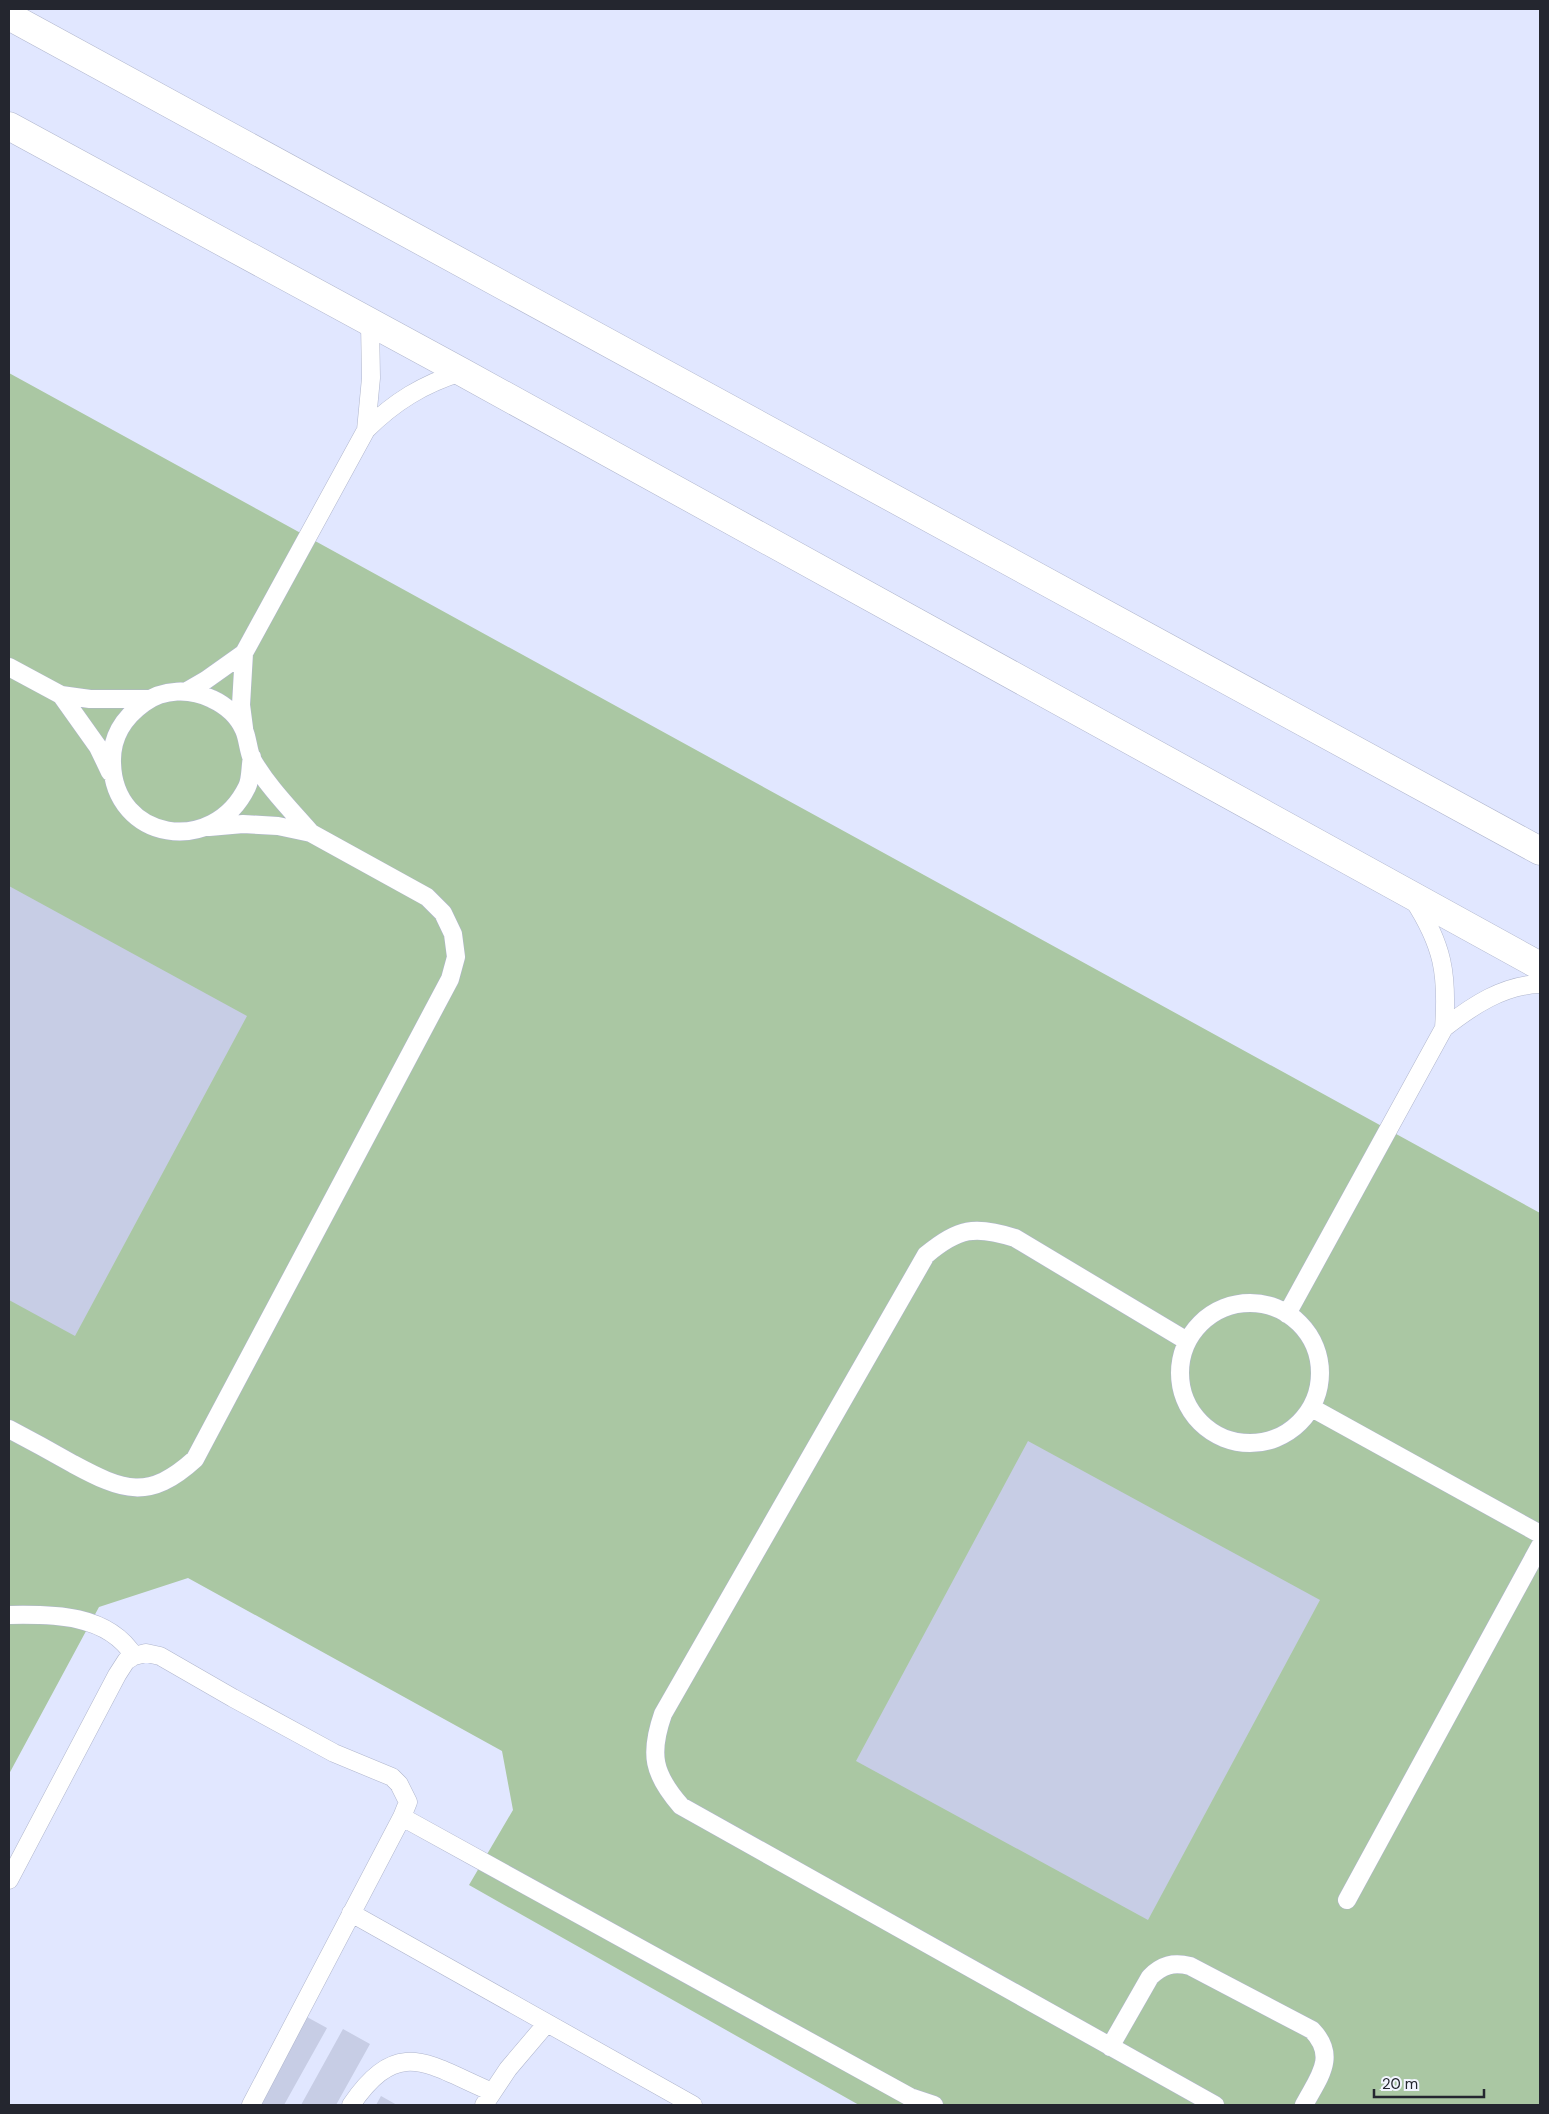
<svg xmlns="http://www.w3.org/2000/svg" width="1549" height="2114" font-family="'DM Sans',sans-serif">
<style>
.green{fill:#aac7a3}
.building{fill:#c7cde5}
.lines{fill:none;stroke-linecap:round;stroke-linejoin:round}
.service-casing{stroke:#b0b6cd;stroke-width:19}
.tertiary-casing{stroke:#b0b6cd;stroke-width:29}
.service{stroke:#fff;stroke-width:18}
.tertiary{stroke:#fff;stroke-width:28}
</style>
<rect width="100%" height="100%" fill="#e1e7ff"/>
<path class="green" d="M9,373L1540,1213V2105H859L469,1885L513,1810L502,1751L188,1578L99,1607L9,1774Z"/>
<path class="building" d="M9,886L247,1016L75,1336L9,1300Z
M1028,1441L1320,1600L1148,1920L856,1761Z
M307,2017L327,2028L284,2105H258Z
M343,2029L370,2044L336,2105H301Z
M381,2096L397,2105H376Z"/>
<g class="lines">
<g class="service-casing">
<path id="service" d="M366,430L371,378L370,324
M244,653L241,705L244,728
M9,667L61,695L90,699H148
M187,691L206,680L244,653L366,430C394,402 423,384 462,372
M61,695L98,747L110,772
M252,757C250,767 251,779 247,787C213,857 114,841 112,763C111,737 123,718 144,703C163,689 190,688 212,699C225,705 238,716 244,730C248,739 248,750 252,759C267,786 291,810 311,833
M1444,1028C1472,1006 1503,985 1540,984
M1180 1373a70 70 0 1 1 140 0a70 70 0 1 1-140 0Z
M1287,1314L1444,1028C1448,974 1443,945 1413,899
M1187,1341L1015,1238C975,1225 958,1228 926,1255L663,1714C649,1754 653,1774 681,1806L1215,2105
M1312,1408L1540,1534
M9,1429C30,1440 52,1452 73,1464C123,1491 149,1501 195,1459L450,979L456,957L453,934L443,913L427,897L311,833L278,826L243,824L209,827
M9,1615C53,1614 108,1614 134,1656
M402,1817L910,2097L934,2105
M9,1880L117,1675L126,1661L134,1656L146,1653L160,1656L233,1698L334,1753L392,1777L399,1784L408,1802L402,1817L251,2105
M1347,1900L1540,1546
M351,1913L693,2105
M1110,2047L1150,1977C1162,1965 1173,1962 1190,1966L1312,2030C1338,2057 1318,2078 1304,2105
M351,2105C399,2035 428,2065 492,2092
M484,2105L508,2069L547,2023"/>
</g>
<g class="tertiary-casing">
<path id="tertiary" d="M9,16L1540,851
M9,126L462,372L1540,966"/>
</g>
<use href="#service" class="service"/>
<use href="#tertiary" class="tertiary"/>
</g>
<rect width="1549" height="2114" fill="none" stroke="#24262f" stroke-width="20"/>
<path d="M1374 2089v8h110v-8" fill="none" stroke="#24262f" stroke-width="2.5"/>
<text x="1382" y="2089" font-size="15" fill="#24262f" stroke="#f2f5ff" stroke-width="4" paint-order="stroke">20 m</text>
</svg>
